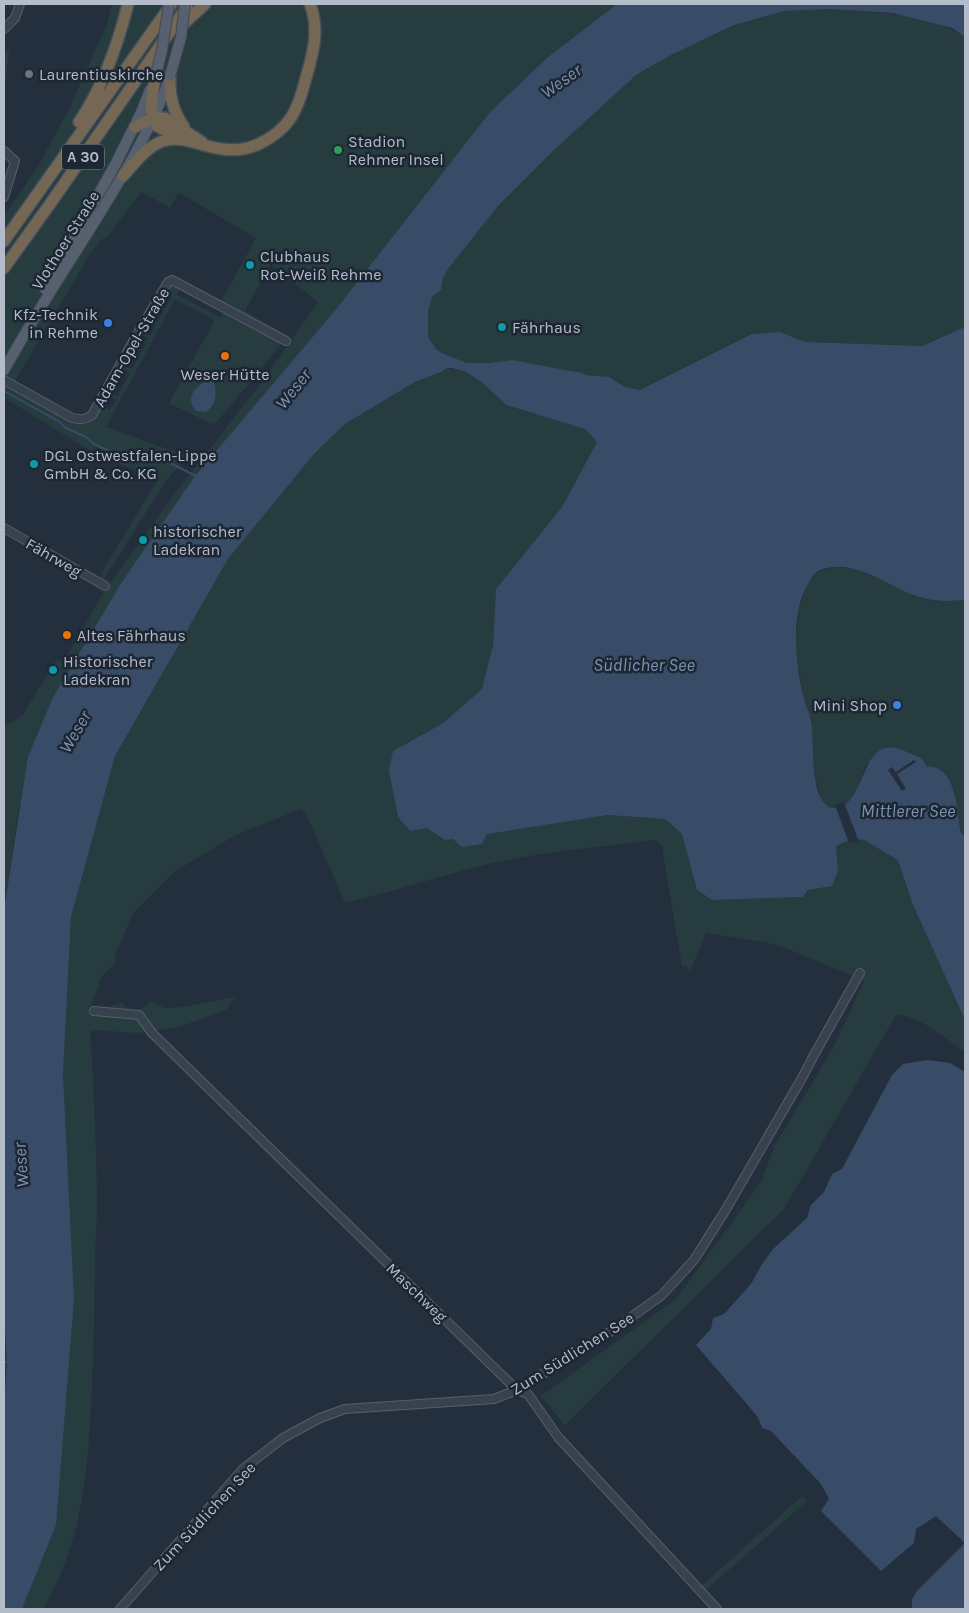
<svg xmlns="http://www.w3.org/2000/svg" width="969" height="1613" font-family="Karla,sans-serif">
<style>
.green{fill:#263c3f;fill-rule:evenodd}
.water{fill:#394c67}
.pier{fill:#242f3e}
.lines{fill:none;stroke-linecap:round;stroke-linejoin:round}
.stream{stroke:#394c67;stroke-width:2}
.minor-casing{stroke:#565f6c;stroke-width:10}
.major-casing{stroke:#414a57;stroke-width:12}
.highway-casing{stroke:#434c59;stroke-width:14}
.minor{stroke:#38414e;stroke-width:8}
.major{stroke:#56606e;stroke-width:10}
.highway{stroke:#746855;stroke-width:11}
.major-bridge-casing{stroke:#414a57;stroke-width:12;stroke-linecap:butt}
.major-bridge{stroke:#56606e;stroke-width:10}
.worship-dot{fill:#6b7280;stroke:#1d2633;stroke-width:2}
.leisure-dot{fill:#2e9e5b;stroke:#1d2633;stroke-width:2}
.culture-dot{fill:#0f9aa8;stroke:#1d2633;stroke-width:2}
.shop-dot{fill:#3f7fe0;stroke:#1d2633;stroke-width:2}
.food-dot{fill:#e8710a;stroke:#1d2633;stroke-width:2}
.labels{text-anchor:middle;stroke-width:5;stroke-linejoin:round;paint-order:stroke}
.shield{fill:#1d2633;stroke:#878f9c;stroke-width:1}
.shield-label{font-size:15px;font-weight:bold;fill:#b4bcc9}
.poi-label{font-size:16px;fill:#b4bcc9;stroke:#1d2633;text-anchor:start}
.street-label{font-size:16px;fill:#b4bcc9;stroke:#1d2633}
.water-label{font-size:18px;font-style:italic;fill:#7c92b1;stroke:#1d2633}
</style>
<rect width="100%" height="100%" fill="#242f3e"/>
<path class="green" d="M112,4H617L548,57L490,112L337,308L195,476L123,582L53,697L19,808L4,909L5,726L22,716L57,659L64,662L104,591L182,484L259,386L318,302L271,264L245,311L287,336L248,385L214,425L169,403L215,320L175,299L106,427L187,456L166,481L104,579L100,576L158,479L101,457L4,398V216L37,168L68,111L107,24ZM142,192L170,208L179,193L256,238L218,307L224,310L220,317L177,295L181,287L175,285L168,286L164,291L172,295L165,308L159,304L157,307L164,311L157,322L151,319L150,321L156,325L150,336L143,333L142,335L148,339L147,341L141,338L140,340L146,343L140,355L134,352L132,354L138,358L132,369L126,367L124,369L130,373L117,397L111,394L110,396L116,400L110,410L102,406C97,414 92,422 82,423C67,424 27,395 12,386L91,252L102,239L106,238Z
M831,9C875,12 928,13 965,37V327L922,346L805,342L780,332L752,334L640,390L625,387L609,377L585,375L512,360L488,363H467L442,353L436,349L428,337V312L432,297L441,290L443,278L448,269L498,206L553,151L636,75L669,56L734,25L785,11Z
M11,51L9,53L5,84H4V54Z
M447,368L466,372L483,383L506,405L585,429L597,442L562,507L496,589L493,645L482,689L443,723L393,751L427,828L445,840L608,815L665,819L682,834L697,890L712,900L803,897L808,890L832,886L838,871L836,846L852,839L864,840L898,860L913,905L965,1020V1052C946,1039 919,1015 896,1015L784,1209L565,1425L541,1396L676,1299L761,1182L775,1145L834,1046L864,981L786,948L764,942L706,933L690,971L687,966H682L662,847L656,840C600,847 543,851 489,864C441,875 394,892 345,903L307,816L301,809L236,835L174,872L133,913L115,956L116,963L102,976L91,1005L102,1010L121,1002L129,1010L141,1009L152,1001L164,1008L183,1007L235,997L227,1009L180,1027L138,1033L90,1030C93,1072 95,1114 96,1155C96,1173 98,1191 97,1208C97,1225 95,1241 95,1257C95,1299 94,1341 92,1383C89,1460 84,1542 43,1609H22L56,1525L63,1075L71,917L115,756L228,559L314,454L345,424L415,382L441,372Z
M834,567L849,568L858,570L922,598L936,601L965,600V837L961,833L953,788L946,774L927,767L922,759L896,748L866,765L854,797L849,802L837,808H829L825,805L821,798L814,774L811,721L804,701L796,653V636L799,609L804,593L810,580L817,572Z
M4,1272V1315L7,1362L4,1406Z
M802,1496L807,1501L706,1590L701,1586Z"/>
<path class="water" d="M617,4H965V37L952,28L893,13L831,9L785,11L734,25L669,56L636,75L553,151L498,206L448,269L443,278L441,290L432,297L428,312V337L436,349L442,353L467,363H488L512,360L582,373L585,375L609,377L625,387L640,390L752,334L780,332L805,342L922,346L965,327V600C951,601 937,602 924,598C890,590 857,556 820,570C813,573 810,581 806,588C790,618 796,667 804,699C806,707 810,713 811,721C815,743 809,789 826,805C829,808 833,808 837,808C869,801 859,729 907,752C911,754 917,756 921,758C924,760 925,765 927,767C957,764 957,813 961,833L965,837V1020L913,905L898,860L864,840L852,839L836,846L838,871L832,886L808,890L803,897L712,900L697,890L682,834L665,819L608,815L487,834L482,844L462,847L453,839L445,840L427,828L410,831L398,817L389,770L393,751L443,723L482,689L493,645L496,589L562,507L597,442L585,429L506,405L483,383L466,372L452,368H447L441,372L415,382L345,424L314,454L228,559L115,756L71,917L63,1075L74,1299L56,1525L22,1609H4V1406L7,1362L4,1315V909L28,757L53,697L122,582L195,476L337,308L490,112L548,57Z
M208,380L214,382C217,393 216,407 205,412L196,411C185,398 194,387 208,380Z
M928,1060L950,1063L965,1072V1609H912V1599L917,1591L965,1543L936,1516L916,1529L914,1543L881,1571L821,1511L829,1499L821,1484L771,1431L762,1428L758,1417L696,1345L711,1329L713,1318L724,1314L751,1284L762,1264L773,1249L807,1218L811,1205L824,1192L832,1174L842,1169L892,1075L903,1064Z"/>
<path class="pier" d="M914,760L916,762L897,774L906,789L902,791L888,770L892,767L896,772Z
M844,802L859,842L849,843L835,805Z"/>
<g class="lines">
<path class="stream" d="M4,391L58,421L66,428L86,437L94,444L118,455L135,459L152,458L172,464L196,476
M4,1362H7"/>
<g class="minor-casing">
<path id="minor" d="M4,29L15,18L20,4
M4,151L15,161L4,197
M4,380L72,418C80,420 85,420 92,415L135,338L168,282L172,280L286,341
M4,528L105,586
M94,1011L139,1015L152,1033L517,1390L528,1394L558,1437L717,1609
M120,1609L243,1469L283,1438L320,1418L345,1409L494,1399L517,1390L616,1328L662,1295L694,1260L725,1211L802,1078L814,1055L860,973"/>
</g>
<g class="major-casing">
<path id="major" d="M45,289L115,165L141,113L150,90
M4,370C30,324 58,279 87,234C118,184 149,135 169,80"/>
</g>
<g class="highway-casing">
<path id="highway" d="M178,29L205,4
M157,70C154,87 146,111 157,126L182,139
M170,76C169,96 173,111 184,127
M79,122C103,87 118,44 128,4
M135,127L154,118H165L202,142
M123,176C134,164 147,146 163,141C184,135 202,147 222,149C235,151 248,149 259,144C290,129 298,110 306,78C313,53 320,30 310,4
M4,241L171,5
M4,268L50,204L187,7"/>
</g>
<use href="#minor" class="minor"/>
<use href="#major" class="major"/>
<use href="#highway" class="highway"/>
<g class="major-bridge-casing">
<path id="major-bridge" d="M157,70L162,50L169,4
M170,76L181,37L185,4"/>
</g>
<use href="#major-bridge" class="major-bridge"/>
</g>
<circle class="worship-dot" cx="29" cy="74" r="5"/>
<circle class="leisure-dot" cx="338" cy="150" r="5"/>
<g class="culture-dot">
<circle cx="250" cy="265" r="5"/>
<circle cx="502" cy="327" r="5"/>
<circle cx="34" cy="464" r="5"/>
<circle cx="143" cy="540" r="5"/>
<circle cx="53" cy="670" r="5"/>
</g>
<g class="shop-dot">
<circle cx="108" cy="323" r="5"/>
<circle cx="897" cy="705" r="5"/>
</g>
<g class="food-dot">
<circle cx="225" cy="356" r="5"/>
<circle cx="67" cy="635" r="5"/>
</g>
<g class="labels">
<rect class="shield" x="62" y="144.5" width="42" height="25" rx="4"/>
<g class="shield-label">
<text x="83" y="162">A 30</text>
</g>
<g class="poi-label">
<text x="39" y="80">Laurentiuskirche</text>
<text x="348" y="147">Stadion<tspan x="348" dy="18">Rehmer Insel</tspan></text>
<text x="260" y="262">Clubhaus<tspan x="260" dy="18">Rot-Weiß Rehme</tspan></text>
<text x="98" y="320" text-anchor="end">Kfz-Technik<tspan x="98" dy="18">in Rehme</tspan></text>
<text x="512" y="333">Fährhaus</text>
<text x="225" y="380" text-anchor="middle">Weser Hütte</text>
<text x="44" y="461">DGL Ostwestfalen-Lippe<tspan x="44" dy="18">GmbH &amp; Co. KG</tspan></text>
<text x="153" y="537">historischer<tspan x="153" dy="18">Ladekran</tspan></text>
<text x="77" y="641">Altes Fährhaus</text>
<text x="63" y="667">Historischer<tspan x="63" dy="18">Ladekran</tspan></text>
<text x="887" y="711" text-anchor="end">Mini Shop</text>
</g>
<g class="street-label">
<text transform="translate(65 240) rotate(-58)" y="6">Vlothoer Straße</text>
<text transform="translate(131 347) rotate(-60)" y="6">Adam-Opel-Straße</text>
<text transform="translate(54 557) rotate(30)" y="6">Fährweg</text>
<text transform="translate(417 1292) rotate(44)" y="6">Maschweg</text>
<text transform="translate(572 1353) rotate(-32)" y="6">Zum Südlichen See</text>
<text transform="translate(204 1516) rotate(-47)" y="6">Zum Südlichen See</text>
</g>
<g class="water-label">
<text transform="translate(561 81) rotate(-35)" y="6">Weser</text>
<text transform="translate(293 389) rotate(-51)" y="6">Weser</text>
<text x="644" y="671">Südlicher See</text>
<text transform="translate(75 732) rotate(-60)" y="6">Weser</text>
<text x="908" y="817">Mittlerer See</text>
<text transform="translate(21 1165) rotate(-94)" y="6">Weser</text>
</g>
</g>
<rect width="969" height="1613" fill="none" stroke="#b4bcc9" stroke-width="10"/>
</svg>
